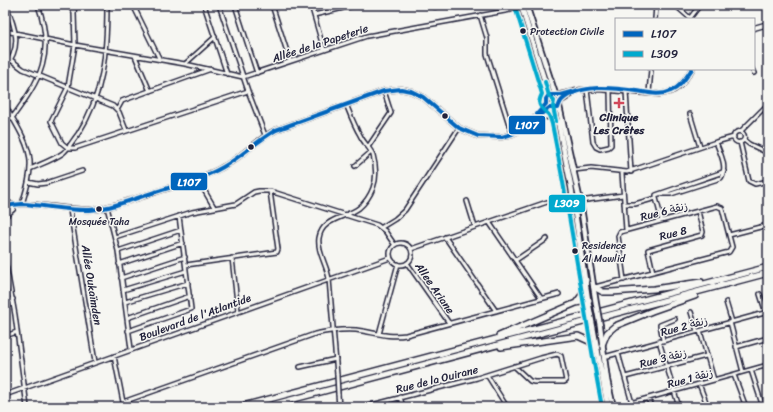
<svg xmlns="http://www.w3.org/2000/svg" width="773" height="412" font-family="Sriracha,'Playpen Sans Arabic',sans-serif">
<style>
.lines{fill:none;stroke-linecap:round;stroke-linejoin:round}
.minor-casing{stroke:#22223b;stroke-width:6}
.secondary-casing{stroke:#22223b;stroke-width:7}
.primary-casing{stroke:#22223b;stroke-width:8}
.trunk-casing{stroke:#22223b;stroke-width:8}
.minor{stroke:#f6f6f2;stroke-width:3}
.secondary{stroke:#f6f6f2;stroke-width:4}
.primary{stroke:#f6f6f2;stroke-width:4.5}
.trunk{stroke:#f6f6f2;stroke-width:5}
.minor-bridge-casing{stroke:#22223b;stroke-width:6;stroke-linecap:butt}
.primary-bridge-casing{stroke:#22223b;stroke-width:8;stroke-linecap:butt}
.minor-bridge{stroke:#f6f6f2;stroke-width:3}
.primary-bridge{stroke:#f6f6f2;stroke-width:4.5}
.bus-1-casing{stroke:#f6f6f2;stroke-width:7}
.bus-2-casing{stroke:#f6f6f2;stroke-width:7}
.bus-1{stroke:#0065bd;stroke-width:4}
.bus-2{stroke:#00a9ce;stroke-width:4}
.bus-dot{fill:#22223b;stroke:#f6f6f2;stroke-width:1.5}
.poi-dot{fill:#d1495b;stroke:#f6f6f2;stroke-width:1.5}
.labels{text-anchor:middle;stroke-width:3;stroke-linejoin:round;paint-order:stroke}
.bus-label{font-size:10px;fill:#22223b;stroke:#f6f6f2;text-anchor:start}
.street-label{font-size:11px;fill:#22223b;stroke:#f6f6f2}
.poi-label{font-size:11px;font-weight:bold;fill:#22223b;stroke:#f6f6f2}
.line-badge{stroke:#f6f6f2;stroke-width:1.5}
.badge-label{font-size:11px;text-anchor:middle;font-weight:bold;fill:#fff}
</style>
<rect width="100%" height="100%" fill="#f6f6f2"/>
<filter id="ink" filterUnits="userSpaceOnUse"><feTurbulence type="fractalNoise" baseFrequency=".025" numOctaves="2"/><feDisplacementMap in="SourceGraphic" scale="8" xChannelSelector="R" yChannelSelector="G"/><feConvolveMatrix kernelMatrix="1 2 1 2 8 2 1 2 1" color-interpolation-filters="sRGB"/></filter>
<g filter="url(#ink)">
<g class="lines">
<g class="minor-casing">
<path id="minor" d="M69,5L74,13L75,45L68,87L51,121L62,143L68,148H75L248,91
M133,5L160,60
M204,5L227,74
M219,5L248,91L265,135
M235,5L257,73
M272,5L290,61
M311,5L324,50
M435,5V7
M675,5L691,19
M527,6L536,5
M74,13L75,5
M314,15L356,5
M480,15L487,38V54L512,134
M690,18L700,5
M655,19L656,5
M5,31L75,45L185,64L243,77L367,36L522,8
M135,56L149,89L151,91
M11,60L23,69L113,106L119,112L126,130
M185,64L215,37
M5,67C23,47 15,27 6,5
M752,69L754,73
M587,89L593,142L596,147L600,149L609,147L611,145L610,89
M626,91L631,172
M649,93L651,69
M5,105C14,121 29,143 30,161C31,176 26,191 22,204
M117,110L122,101L127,99L211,69
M690,114L700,147
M12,118C41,79 55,54 38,5
M741,131L768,104
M733.5 137a5.5 5.5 0 1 1 11 0a5.5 5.5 0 1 1-11 0Z
M744,140L749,144L768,153
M740,142L749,181L755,184L768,181
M368,147L391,113L384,91
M355,166L371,152
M30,169C41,164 53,160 63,153C69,148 73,140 78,134C104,94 107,52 107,5
M574,170L591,168L627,172L716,142L734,137
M622,173L626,230
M197,178L214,207
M28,182L38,184L46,183L82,171
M662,194H671L721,178C728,167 720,153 716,142
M5,201L14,205
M467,201L475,227
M580,201L623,195
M624,204H635L656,198
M107,207L118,251L131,349
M70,210L95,362
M662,221L656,198V195L720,173L724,171
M489,222L541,298
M382,227L395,219L405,210L459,128
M729,235L768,225
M115,237L192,212L236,204L254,192L259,191H270L377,225L385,231L394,244
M445,237L496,311
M390 254a11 11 0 1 1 22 0a11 11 0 1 1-22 0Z
M411,249L547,202
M118,251L181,230
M232,258L238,311
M5,259L15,315L27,407
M516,260L547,239
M407,263L449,323
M119,264L183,243
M186,265L277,252L278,249L270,191
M653,272L648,250L702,235L703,232L698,211
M121,278L185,257
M595,287L729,252L732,247L722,208L717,206L620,232L618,236L624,280
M123,290L186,271
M760,294L766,313
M5,301L13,299
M125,302L188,283
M726,302L732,322
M691,312L697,331
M127,318L190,296
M730,322L743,372
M128,331L191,309L179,216
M700,331L714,380
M379,334L398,264
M5,336L17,332
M663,340L660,325L675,319
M659,341L679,407
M736,347L768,338
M618,353L632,403
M114,356L124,407
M604,357L768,312
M300,367L336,359
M751,370L763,407
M337,375L329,279C327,265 317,252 319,238C322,218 346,218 359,208C366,202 370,196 373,188C377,178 376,166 373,155C370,148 363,142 360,135C354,125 350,114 346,104
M487,375L507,407
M734,375L746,407
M625,377L706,356
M699,384L708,407
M338,394L339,407
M5,395L390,258
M400,397L403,407
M648,398L651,407
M123,402L315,334C328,331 342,329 356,330C373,332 388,338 406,335L559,294
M364,407L477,378L541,358L557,354L561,356L566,381L564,382H534L530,381L514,366
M616,407L768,365"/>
</g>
<g class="secondary-casing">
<path id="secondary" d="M754,28L768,24
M558,95L581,90L598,89L659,94C678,92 682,84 692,69
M561,101L572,94
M537,116L546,104
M5,208C20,197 74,214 98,209C119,205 140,197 162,190C181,184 203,178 221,168C241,158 256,140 276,130L384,91L401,89L411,91L423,97L459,128L478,136L502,137L512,134L522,129L549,108
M5,216L13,209L14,205"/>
</g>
<g class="primary-casing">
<path id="primary" d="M521,5L549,95
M526,5L555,94
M559,106L554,109L549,108L545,102C546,93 556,91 560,99L559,106L580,201L596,304
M553,109L558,122L571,186L589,306
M536,118L547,116L556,121
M600,326L607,380L613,407
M593,327L608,407"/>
</g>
<g class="trunk-casing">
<path id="trunk" d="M594,287L603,292H612L654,289L701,282
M576,303L589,300
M499,336L576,303L582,295L586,280
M602,345L607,333L615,326L652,311L695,296
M501,347L578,336L589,341L597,351
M239,407L768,267
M264,407L768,273"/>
</g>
<use href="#minor" class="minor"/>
<use href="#secondary" class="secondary"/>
<use href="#primary" class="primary"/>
<use href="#trunk" class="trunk"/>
<g class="minor-bridge-casing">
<path id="minor-bridge" d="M337,375L338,394"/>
</g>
<g class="primary-bridge-casing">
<path id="primary-bridge" d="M596,304L600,326
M589,306L593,327"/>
</g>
<use href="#minor-bridge" class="minor-bridge"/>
<use href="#primary-bridge" class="primary-bridge"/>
<g class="bus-1-casing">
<path id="bus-1" d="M537,114L546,104V99L549,95H561L572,92
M5,208L12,205L22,204C45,205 67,211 90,210C112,208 134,199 155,192C178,185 202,179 223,167C242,156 257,141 276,130L384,91L401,89L411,91L423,97L459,128L478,136L502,137L512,134L522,129L549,108H558C559,105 560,102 562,100C580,83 616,88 637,91C649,93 660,96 671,91C681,87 686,77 692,69"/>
</g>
<g class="bus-2-casing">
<path id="bus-2" d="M515,7L542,94C536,106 541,107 548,114C550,116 551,121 552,124C571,218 584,313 602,407
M545,82L549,96L554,101L553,107L556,121"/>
</g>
<use href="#bus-1" class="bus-1"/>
<use href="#bus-2" class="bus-2"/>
</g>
</g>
<g class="bus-dot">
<circle cx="523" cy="31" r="3.5"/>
<circle cx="445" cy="116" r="3.5"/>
<circle cx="251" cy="147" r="3.5"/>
<circle cx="99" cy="209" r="3.5"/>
<circle cx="575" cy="251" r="3.5"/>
</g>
<path class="poi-dot" d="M617 97h4v4h4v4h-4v4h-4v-4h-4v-4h4z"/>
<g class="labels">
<g class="bus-label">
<text x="530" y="35">Protection Civile</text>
<text x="99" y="225" text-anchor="middle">Mosquée Taha</text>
<text x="582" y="249">Residence<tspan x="582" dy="13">Al Mawlid</tspan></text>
</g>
<g class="street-label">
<text transform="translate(320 43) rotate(-18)" y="4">Allée de la Papeterie</text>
<text transform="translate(664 211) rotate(-14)" y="4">Rue 6 زنقة</text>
<text transform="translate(673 233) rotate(-14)" y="4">Rue 8</text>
<text transform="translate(92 285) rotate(81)" y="4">Allée Oukaïmden</text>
<text transform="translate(435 288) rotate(55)" y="4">Allee Ariane</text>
<text transform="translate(195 317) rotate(-20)" y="4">Boulevard de l'Atlantide</text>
<text transform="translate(684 326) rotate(-15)" y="4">Rue 2 زنقة</text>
<text transform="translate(663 358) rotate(-14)" y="4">Rue 3 زنقة</text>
<text transform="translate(690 378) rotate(-15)" y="4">Rue 1 زنقة</text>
<text transform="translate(437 379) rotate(-14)" y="4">Rue de la Ouirane</text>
</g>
<g class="poi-label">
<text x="619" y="121">Clinique<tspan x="619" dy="13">Les Crêtes</tspan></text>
</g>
</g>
<g class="line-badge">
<rect x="508" y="115" width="38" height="20" rx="4" fill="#0065bd"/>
<rect x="170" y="172" width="38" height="19" rx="4" fill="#0065bd"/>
<rect x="548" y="194" width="38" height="19" rx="4" fill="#00a9ce"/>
</g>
<g class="badge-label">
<text x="527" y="129">L107</text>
<text x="189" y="186">L107</text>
<text x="567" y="207">L309</text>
</g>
<rect width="773" height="412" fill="none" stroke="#f6f6f2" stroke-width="20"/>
<rect x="10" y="10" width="753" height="392" fill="none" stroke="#22223b" stroke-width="1.5" filter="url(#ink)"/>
<rect x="615" y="18" width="140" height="52" fill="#f6f6f2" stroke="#a1a1a9"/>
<rect x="623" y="31" width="20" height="6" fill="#0065bd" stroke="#a1a1a9"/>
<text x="651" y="38" font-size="12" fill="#22223b">L107</text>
<rect x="623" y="51" width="20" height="6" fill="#00a9ce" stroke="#a1a1a9"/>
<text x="651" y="58" font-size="12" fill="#22223b">L309</text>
</svg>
